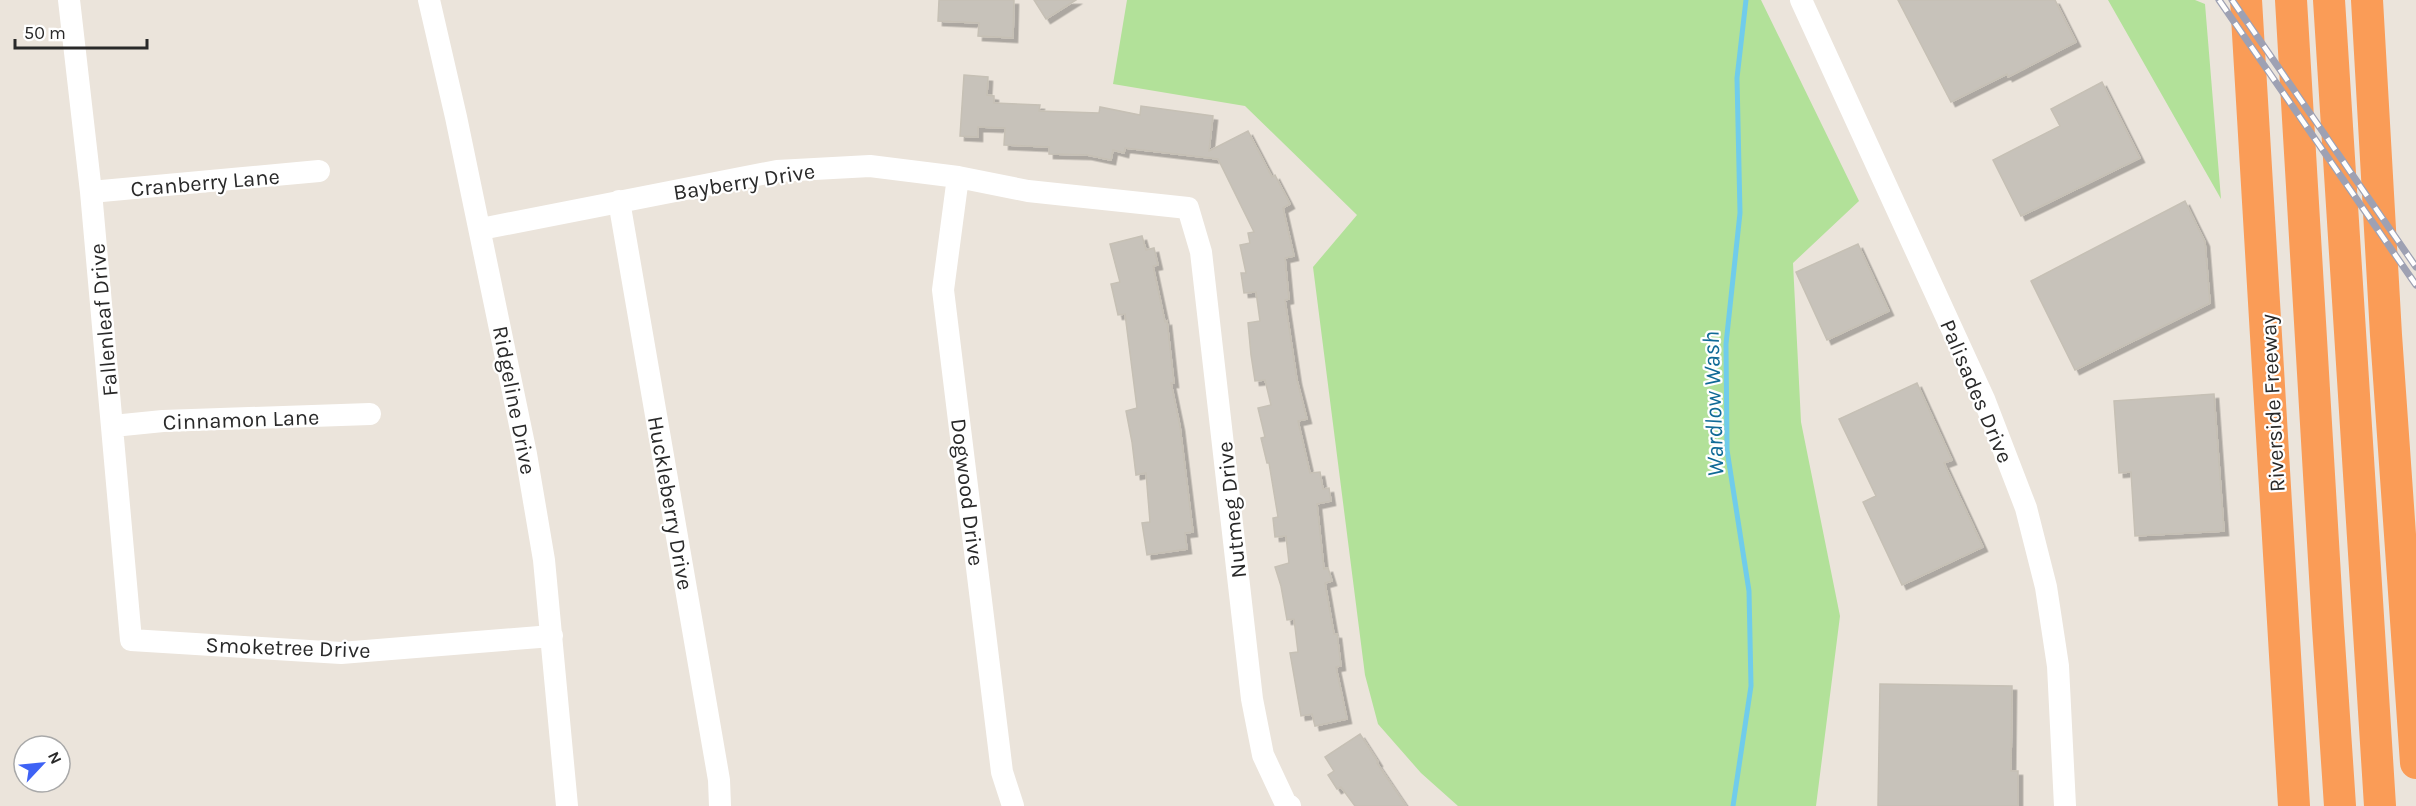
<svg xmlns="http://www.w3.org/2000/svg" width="2416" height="806" font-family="Karla,sans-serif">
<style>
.grass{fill:#b2e199}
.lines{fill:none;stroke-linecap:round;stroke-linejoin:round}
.stream{stroke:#70cceb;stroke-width:5}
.building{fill:#c7c2ba;stroke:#c6c0b5;stroke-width:1.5;filter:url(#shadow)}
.minor{stroke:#fff;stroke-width:22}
.highway{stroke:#fa9c57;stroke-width:32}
.rail-casing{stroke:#9ea1b3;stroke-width:7}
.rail{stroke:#fff;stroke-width:4.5;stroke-dasharray:14;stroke-linecap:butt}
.labels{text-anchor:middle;stroke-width:4.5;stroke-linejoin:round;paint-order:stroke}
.street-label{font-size:22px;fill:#292929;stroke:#fff}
.water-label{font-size:24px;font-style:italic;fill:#106a96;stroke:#fff}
</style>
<defs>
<filter id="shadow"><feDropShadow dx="4.5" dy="4.5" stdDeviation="0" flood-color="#0004"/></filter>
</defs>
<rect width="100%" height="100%" fill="#ebe4db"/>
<path class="grass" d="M1127,0H1761L1859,201L1793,263L1801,422L1840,616L1816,806H1458L1421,773L1378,724L1365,675L1313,267L1357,215L1245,106L1113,84Z
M2108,0H2195L2205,4L2221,199Z"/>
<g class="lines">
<path class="stream" d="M1733,806L1751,686L1749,591L1727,450L1726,344L1740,213L1737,78L1746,0"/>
</g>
<path class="building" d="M939,0H1014L1013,38L978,36L979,23L938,21Z
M1034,0H1076L1046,19Z
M1898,0H2055L2076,42L2008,77L2007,74L1951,102Z
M964,75L988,77L987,95L994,96V103L1040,105L1039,111L1099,113L1100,107L1140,115L1141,106L1213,116L1209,151L1248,131L1272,177L1275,175L1290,204L1283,208L1294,256L1285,258L1289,299L1285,300L1297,380L1307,419L1298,421L1310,473L1320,472L1323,489L1329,488L1331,501L1317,504L1324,569L1328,568L1332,581L1325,583L1334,634H1337L1341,666L1336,667L1347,719L1315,726L1312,714L1301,716L1290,653L1298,652L1294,619L1287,620L1281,586L1275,567L1289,563L1286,536L1275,537L1273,518L1278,517L1269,463H1267L1261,438L1265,437L1258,408L1271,405L1265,380L1255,381L1251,355L1248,323L1260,321L1256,292L1244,293L1241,273H1246L1240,245L1250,243L1248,233L1254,232L1218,159L1125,148L1124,153L1113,150L1111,160L1087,155L1049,154V147L1004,145L1005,128L978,127V137L960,136Z
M2102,82L2140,158L2021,216L1993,160L2060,126L2051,109Z
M2185,201L2205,242L2210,303L2075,370L2031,281Z
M1142,236L1146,250L1154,248L1158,265L1153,266L1165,322L1167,321L1174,383H1171L1180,426L1193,532L1185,533L1187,549L1147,555L1142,523L1150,522L1146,473L1136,475L1132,442L1126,411L1137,408L1125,314L1118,315L1111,284L1120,282L1110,244Z
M1858,244L1889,311L1827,340L1796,272Z
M1917,383L1952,460L1944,463L1983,547L1902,585L1863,502L1876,496L1839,419Z
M2214,394L2224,531L2135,536L2131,472L2119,473L2114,401Z
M1880,684L2012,686L2011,771H2018V806H1878Z
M1360,734L1378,762L1377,763L1406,806H1355L1341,787L1337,789L1328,775L1334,771L1325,757Z"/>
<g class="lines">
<path class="minor" d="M69,0L91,192L131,640L341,653L552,636
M429,0L456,117L526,454L544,560L567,806
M1801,0L1984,399L2026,508L2046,587L2058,666L2065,806
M958,177L943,290L1002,772L1013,806
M91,192L319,171
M619,201L719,780L720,806
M481,229L777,171L870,166L958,177L1028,191L1188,208L1201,252L1252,699L1263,755L1285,802L1290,806
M113,426L163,421L370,414"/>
<path class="highway" d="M2246,0L2294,806
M2291,0L2328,627L2340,806
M2329,0L2380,806
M2367,0L2386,335L2416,763"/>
<g class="rail-casing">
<path id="rail" d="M2219,0L2416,285
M2232,0L2416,267"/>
</g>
<use href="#rail" class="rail"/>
</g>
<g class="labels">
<g class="street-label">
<text transform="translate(744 181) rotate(-9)" y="8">Bayberry Drive</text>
<text transform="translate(205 182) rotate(-5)" y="8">Cranberry Lane</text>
<text transform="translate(103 320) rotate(-95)" y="8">Fallenleaf Drive</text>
<text transform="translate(1977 391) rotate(67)" y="8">Palisades Drive</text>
<text transform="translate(515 400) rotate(79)" y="8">Ridgeline Drive</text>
<text transform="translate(2272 403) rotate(-93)" y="8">Riverside Freeway</text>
<text transform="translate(241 419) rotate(-2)" y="8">Cinnamon Lane</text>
<text transform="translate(968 492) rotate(83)" y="8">Dogwood Drive</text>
<text transform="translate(671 503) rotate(80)" y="8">Huckleberry Drive</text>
<text transform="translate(1231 510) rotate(-96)" y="8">Nutmeg Drive</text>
<text transform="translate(288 647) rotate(2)" y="8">Smoketree Drive</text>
</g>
<g class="water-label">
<text transform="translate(1713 404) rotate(-92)" y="8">Wardlow Wash</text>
</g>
</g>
<g transform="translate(42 764) rotate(64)"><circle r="28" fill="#ffffff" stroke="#a9a9a9" stroke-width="1.5"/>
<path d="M0-4.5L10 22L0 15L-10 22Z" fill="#3e62f5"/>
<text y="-9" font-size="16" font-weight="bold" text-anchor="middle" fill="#292929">N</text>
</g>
<path d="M15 39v9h132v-9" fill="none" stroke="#292929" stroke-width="3"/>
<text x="24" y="39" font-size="18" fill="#292929" stroke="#ffffff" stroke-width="4.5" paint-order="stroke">50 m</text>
</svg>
